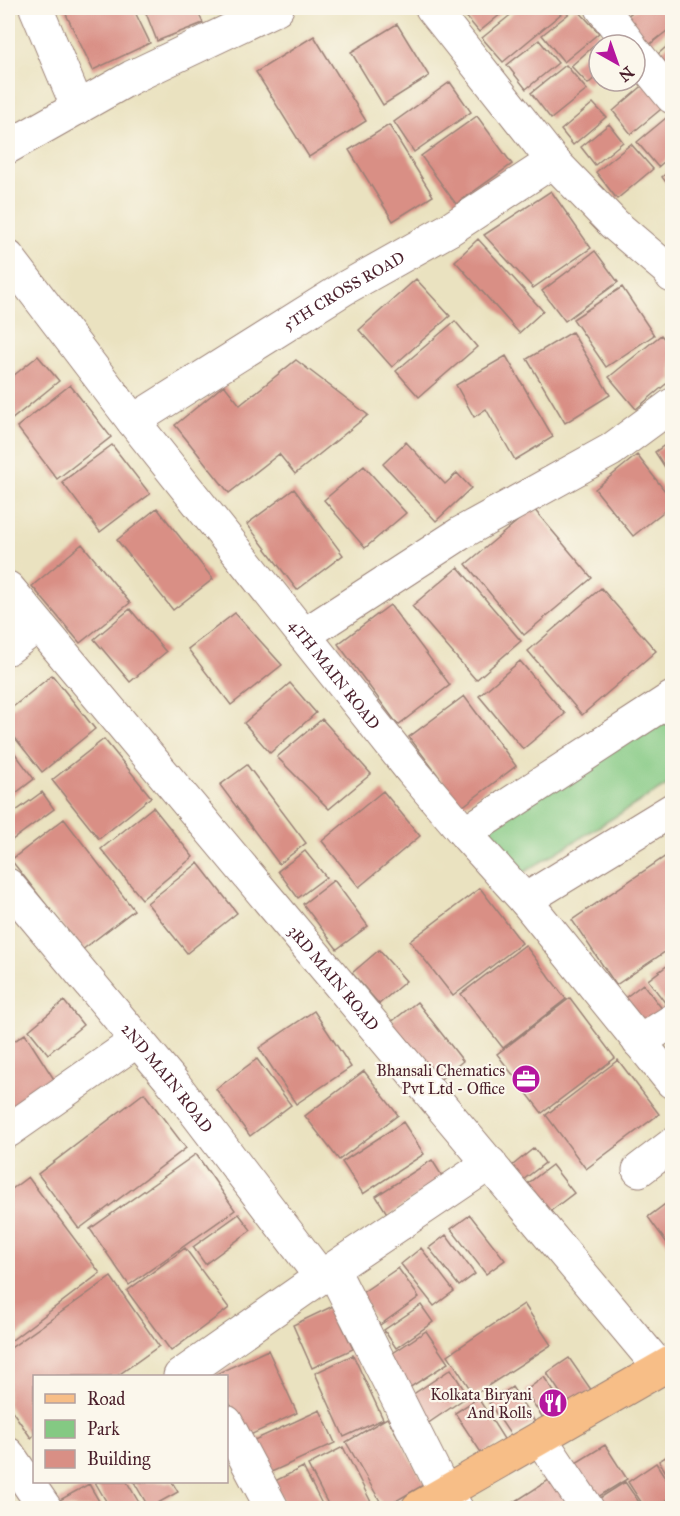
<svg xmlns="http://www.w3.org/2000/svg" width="680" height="1516" font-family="'IM FELL Great Primer',serif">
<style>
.green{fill:#84c983;stroke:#677457;stroke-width:1.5}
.building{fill:#d98f85}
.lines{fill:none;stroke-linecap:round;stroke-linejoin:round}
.minor-casing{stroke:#9a8076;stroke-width:35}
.major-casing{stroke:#9a8076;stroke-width:35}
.minor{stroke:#fff;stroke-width:33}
.major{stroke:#f7be87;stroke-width:33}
.labels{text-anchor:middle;stroke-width:4.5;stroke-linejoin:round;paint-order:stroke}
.street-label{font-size:16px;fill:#4a1f2b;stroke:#fbf7ec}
.poi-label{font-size:16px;fill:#4a1f2b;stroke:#fbf7ec;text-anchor:end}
</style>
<rect width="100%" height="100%" fill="#fbf7ec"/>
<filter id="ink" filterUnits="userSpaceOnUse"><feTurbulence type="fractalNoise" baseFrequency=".0167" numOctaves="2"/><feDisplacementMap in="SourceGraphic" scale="12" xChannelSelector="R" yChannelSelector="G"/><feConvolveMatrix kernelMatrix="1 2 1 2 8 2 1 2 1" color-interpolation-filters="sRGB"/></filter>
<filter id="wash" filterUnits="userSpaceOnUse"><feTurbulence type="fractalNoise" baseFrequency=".008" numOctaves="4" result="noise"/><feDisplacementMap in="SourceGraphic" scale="24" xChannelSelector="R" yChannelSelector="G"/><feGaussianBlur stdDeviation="1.35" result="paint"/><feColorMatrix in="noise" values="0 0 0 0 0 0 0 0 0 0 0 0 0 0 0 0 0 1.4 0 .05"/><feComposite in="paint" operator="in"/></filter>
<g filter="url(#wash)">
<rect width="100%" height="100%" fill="#eae2c0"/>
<path class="green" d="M672,713V782L518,876L488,826Z"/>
<g id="blocks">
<path class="building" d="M63,8H133L150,43L93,70Z
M144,8H196L203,23L157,41Z
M459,8H508L479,32Z
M519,8H568L503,62L482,38Z
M576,8L599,33L564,62L542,35Z
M638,8H672V27L649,45L627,16Z
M397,24L429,76L383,105L351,52Z
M314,36L366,121L309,157L256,72Z
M604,37L611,45H599V74L588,84L571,66Z
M539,40L558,63L526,89L507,65Z
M672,42V66L670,68L658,54Z
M566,65L587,90L551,119L531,93Z
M450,82L471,112L414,152L394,122Z
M647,82L666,105L631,134L613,111Z
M593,103L606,117L573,145L561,130Z
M672,113V155L658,167L637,142Z
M477,116L512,164L456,204L421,156Z
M609,124L623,142L595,165L581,147Z
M389,125L433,196L393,221L349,150Z
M631,144L653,169L617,199L596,172Z
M672,169V190L662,177Z
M551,191L591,248L533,288L484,235Z
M478,239L543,311L519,333L455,261Z
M595,251L618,282L565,321L542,291Z
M416,279L450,316L392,367L359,330Z
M622,287L654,335L606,367L573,319Z
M455,321L477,347L419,397L396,371Z
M572,332L610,395L565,423L527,359Z
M661,335L672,348V379L636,409L609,377Z
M38,356L59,381L11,420L8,415V380Z
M506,356L553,437L515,460L486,409L474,417L456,385Z
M296,360L368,415L295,474L279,454L229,493L175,425L224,385L240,405Z
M70,385L111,437L57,479L17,427Z
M672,440V478L655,452Z
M406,442L445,484L457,473L471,488L436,521L383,464Z
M112,445L150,494L100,532L62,482Z
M637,455L672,500V505L633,536L595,489Z
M364,466L406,513L365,548L324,500Z
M294,489L343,555L297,590L247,524Z
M157,508L213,579L173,610L117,540Z
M533,508L592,578L524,635L466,564Z
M82,544L130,603L80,643L32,586Z
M458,567L521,641L476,680L412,606Z
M601,588L656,651L582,715L528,651Z
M390,605L450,685L398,725L338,644Z
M130,609L166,652L130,682L94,639Z
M235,613L282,665L231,705L188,649Z
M520,661L565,714L523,749L479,696Z
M52,675L95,729L42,772L8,729V711Z
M290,683L316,713L270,753L244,723Z
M464,696L516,766L462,807L409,737Z
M322,719L371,774L329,809L277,757Z
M104,739L151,797L99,839L52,780Z
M8,744L34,779L8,799Z
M247,765L306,843L279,864L220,785Z
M383,791L420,836L359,887L322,841Z
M42,792L54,809L8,843V817Z
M153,807L193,857L142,899L101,849Z
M64,819L134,910L82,950L11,860Z
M305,851L326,877L298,898L278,871Z
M672,852V947L616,985L572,920Z
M198,863L237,913L187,953L147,903Z
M334,880L368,926L337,949L303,904Z
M480,888L522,943L453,996L410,941Z
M525,945L566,999L503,1048L461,994Z
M379,950L406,981L379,1004L352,973Z
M672,962V1012L648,980Z
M643,984L663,1010L641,1028L621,1001Z
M570,998L615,1058L542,1113L497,1054Z
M64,1001L83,1025L48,1054L29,1030Z
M417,1002L463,1061L437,1082L390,1023Z
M314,1011L351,1067L296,1104L259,1048Z
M25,1034L59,1087L8,1120V1045Z
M257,1059L291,1105L250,1136L216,1089Z
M618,1060L659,1114L586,1169L546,1115Z
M364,1071L398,1115L339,1160L305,1116Z
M144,1093L186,1148L79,1229L38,1174Z
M403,1122L424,1154L363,1194L342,1162Z
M534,1148L545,1163L519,1183L508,1169Z
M196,1154L235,1210L129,1285L90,1229Z
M432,1160L444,1179L388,1215L376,1196Z
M552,1165L574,1193L544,1216L522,1188Z
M28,1177L100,1273L8,1343V1192Z
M672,1199V1250L648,1217Z
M239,1214L251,1230L205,1264L193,1247Z
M470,1215L505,1260L486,1274L451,1229Z
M446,1235L475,1274L459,1286L429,1248Z
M185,1248L229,1308L171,1351L127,1291Z
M421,1248L454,1291L434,1306L401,1264Z
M398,1268L419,1297L380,1325L359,1295Z
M111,1277L159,1346L117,1376H34V1435L31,1438L8,1405V1350Z
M524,1304L551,1345L474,1395L448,1355Z
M421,1305L433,1322L396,1348L384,1330Z
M333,1306L353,1349L312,1368L293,1325Z
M426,1331L448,1363L395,1397L375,1365Z
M268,1350L297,1413L246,1437L226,1396V1376H217L216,1374Z
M353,1355L383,1419L344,1437L315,1373Z
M569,1358L592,1391L569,1406L547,1373Z
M451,1369L468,1396L424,1426L406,1399Z
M544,1377L563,1405L543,1418L525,1391Z
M512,1387L535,1422L512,1437L489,1403Z
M478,1398L504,1439L482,1454L455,1413Z
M320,1410L335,1443L267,1474L252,1441Z
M387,1418L425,1484L384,1508L346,1442Z
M605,1445L627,1479L593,1500L571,1466Z
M343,1447L374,1508H330L308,1465Z
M672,1453V1482L659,1461Z
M656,1463L672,1488V1496L654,1508H645L628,1482Z
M303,1467L324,1508H287L273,1482Z
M555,1476L569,1508H505Z
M95,1482H127L142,1508H110Z
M134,1482H172L178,1492L149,1508Z
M625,1482L643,1508H595L592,1503Z
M89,1484L103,1508H62L58,1501Z"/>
</g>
</g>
<g filter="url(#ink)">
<use href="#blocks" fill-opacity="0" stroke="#9a8076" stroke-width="1.5"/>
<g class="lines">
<g class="minor-casing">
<g id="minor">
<path d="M36,8L78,108"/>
<path d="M432,8L553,161L614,224L668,270L672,276"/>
<path d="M602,8L630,45"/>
<path d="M635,52L672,97"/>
<path d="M8,147L132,77L277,8"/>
<path id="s1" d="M8,257L133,421L412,771L468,837L525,900L672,1082"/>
<path id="s2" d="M133,421L345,288L450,229L553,161"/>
<path id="s3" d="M8,588L661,1369"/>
<path d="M304,635L461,533L611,450L672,405"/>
<path d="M8,648L37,626"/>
<path d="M465,833L672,698"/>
<path id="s4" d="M8,885L174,1084L321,1277"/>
<path d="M525,900L672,810"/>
<path d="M639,1042L672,1021"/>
<path d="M8,1131L138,1040"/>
<path d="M639,1170L672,1145"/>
<path d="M333,1270L445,1493L456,1508"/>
<path d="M180,1376L321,1277L490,1163"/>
<path d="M226,1422L272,1508"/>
<path d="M540,1438L587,1508"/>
<path d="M8,1454L45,1508"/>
</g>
</g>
<g class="major-casing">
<path id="major" d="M418,1508L672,1362"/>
</g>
<use href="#minor" class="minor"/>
<use href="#major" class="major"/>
</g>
</g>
<defs>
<g id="office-disc" transform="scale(1.5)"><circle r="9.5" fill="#b5179e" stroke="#fbf7ec"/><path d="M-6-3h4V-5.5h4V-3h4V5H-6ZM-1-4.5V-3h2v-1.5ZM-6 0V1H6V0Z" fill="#fff"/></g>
<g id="restaurant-disc" transform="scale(1.5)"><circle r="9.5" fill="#b5179e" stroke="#fbf7ec"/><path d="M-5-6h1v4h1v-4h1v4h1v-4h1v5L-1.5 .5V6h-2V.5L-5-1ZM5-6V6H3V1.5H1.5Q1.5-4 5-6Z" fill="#fff"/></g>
</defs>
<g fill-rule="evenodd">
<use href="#office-disc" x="526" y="1079"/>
<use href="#restaurant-disc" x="553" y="1403"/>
</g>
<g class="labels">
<g class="street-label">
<text dy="6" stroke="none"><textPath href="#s2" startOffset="248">5TH CROSS ROAD</textPath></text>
<text dy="6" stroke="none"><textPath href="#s1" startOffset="530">4TH MAIN ROAD</textPath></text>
<text dy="6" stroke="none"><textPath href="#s3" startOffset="508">3RD MAIN ROAD</textPath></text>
<text dy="6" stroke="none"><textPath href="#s4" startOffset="250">2ND MAIN ROAD</textPath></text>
</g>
<g class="poi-label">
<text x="505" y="1076">Bhansali Chematics<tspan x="505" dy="18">Pvt Ltd - Office</tspan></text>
<text x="532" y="1400">Kolkata Biryani<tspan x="532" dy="18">And Rolls</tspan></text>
</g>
</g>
<rect width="680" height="1516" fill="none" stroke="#fbf7ec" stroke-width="30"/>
<rect x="33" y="1375" width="195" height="108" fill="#fbf7ec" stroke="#b4a19f" stroke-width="1.5"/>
<rect x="45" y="1394" width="30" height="9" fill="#f7be87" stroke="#b4a19f" stroke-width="1.5"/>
<text x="87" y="1405" font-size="18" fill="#4a1f2b">Road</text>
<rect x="45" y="1420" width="30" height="18" fill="#84c983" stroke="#b4a19f" stroke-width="1.5"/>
<text x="87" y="1435" font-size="18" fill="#4a1f2b">Park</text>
<rect x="45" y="1450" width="30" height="18" fill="#d98f85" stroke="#b4a19f" stroke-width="1.5"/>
<text x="87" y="1465" font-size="18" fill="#4a1f2b">Building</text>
<g transform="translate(617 63) rotate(140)"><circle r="28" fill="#fbf7ec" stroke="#b4a19f" stroke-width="1.5"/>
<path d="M0-4.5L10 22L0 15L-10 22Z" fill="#b5179e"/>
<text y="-9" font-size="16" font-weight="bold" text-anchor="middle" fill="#4a1f2b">N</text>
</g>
</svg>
